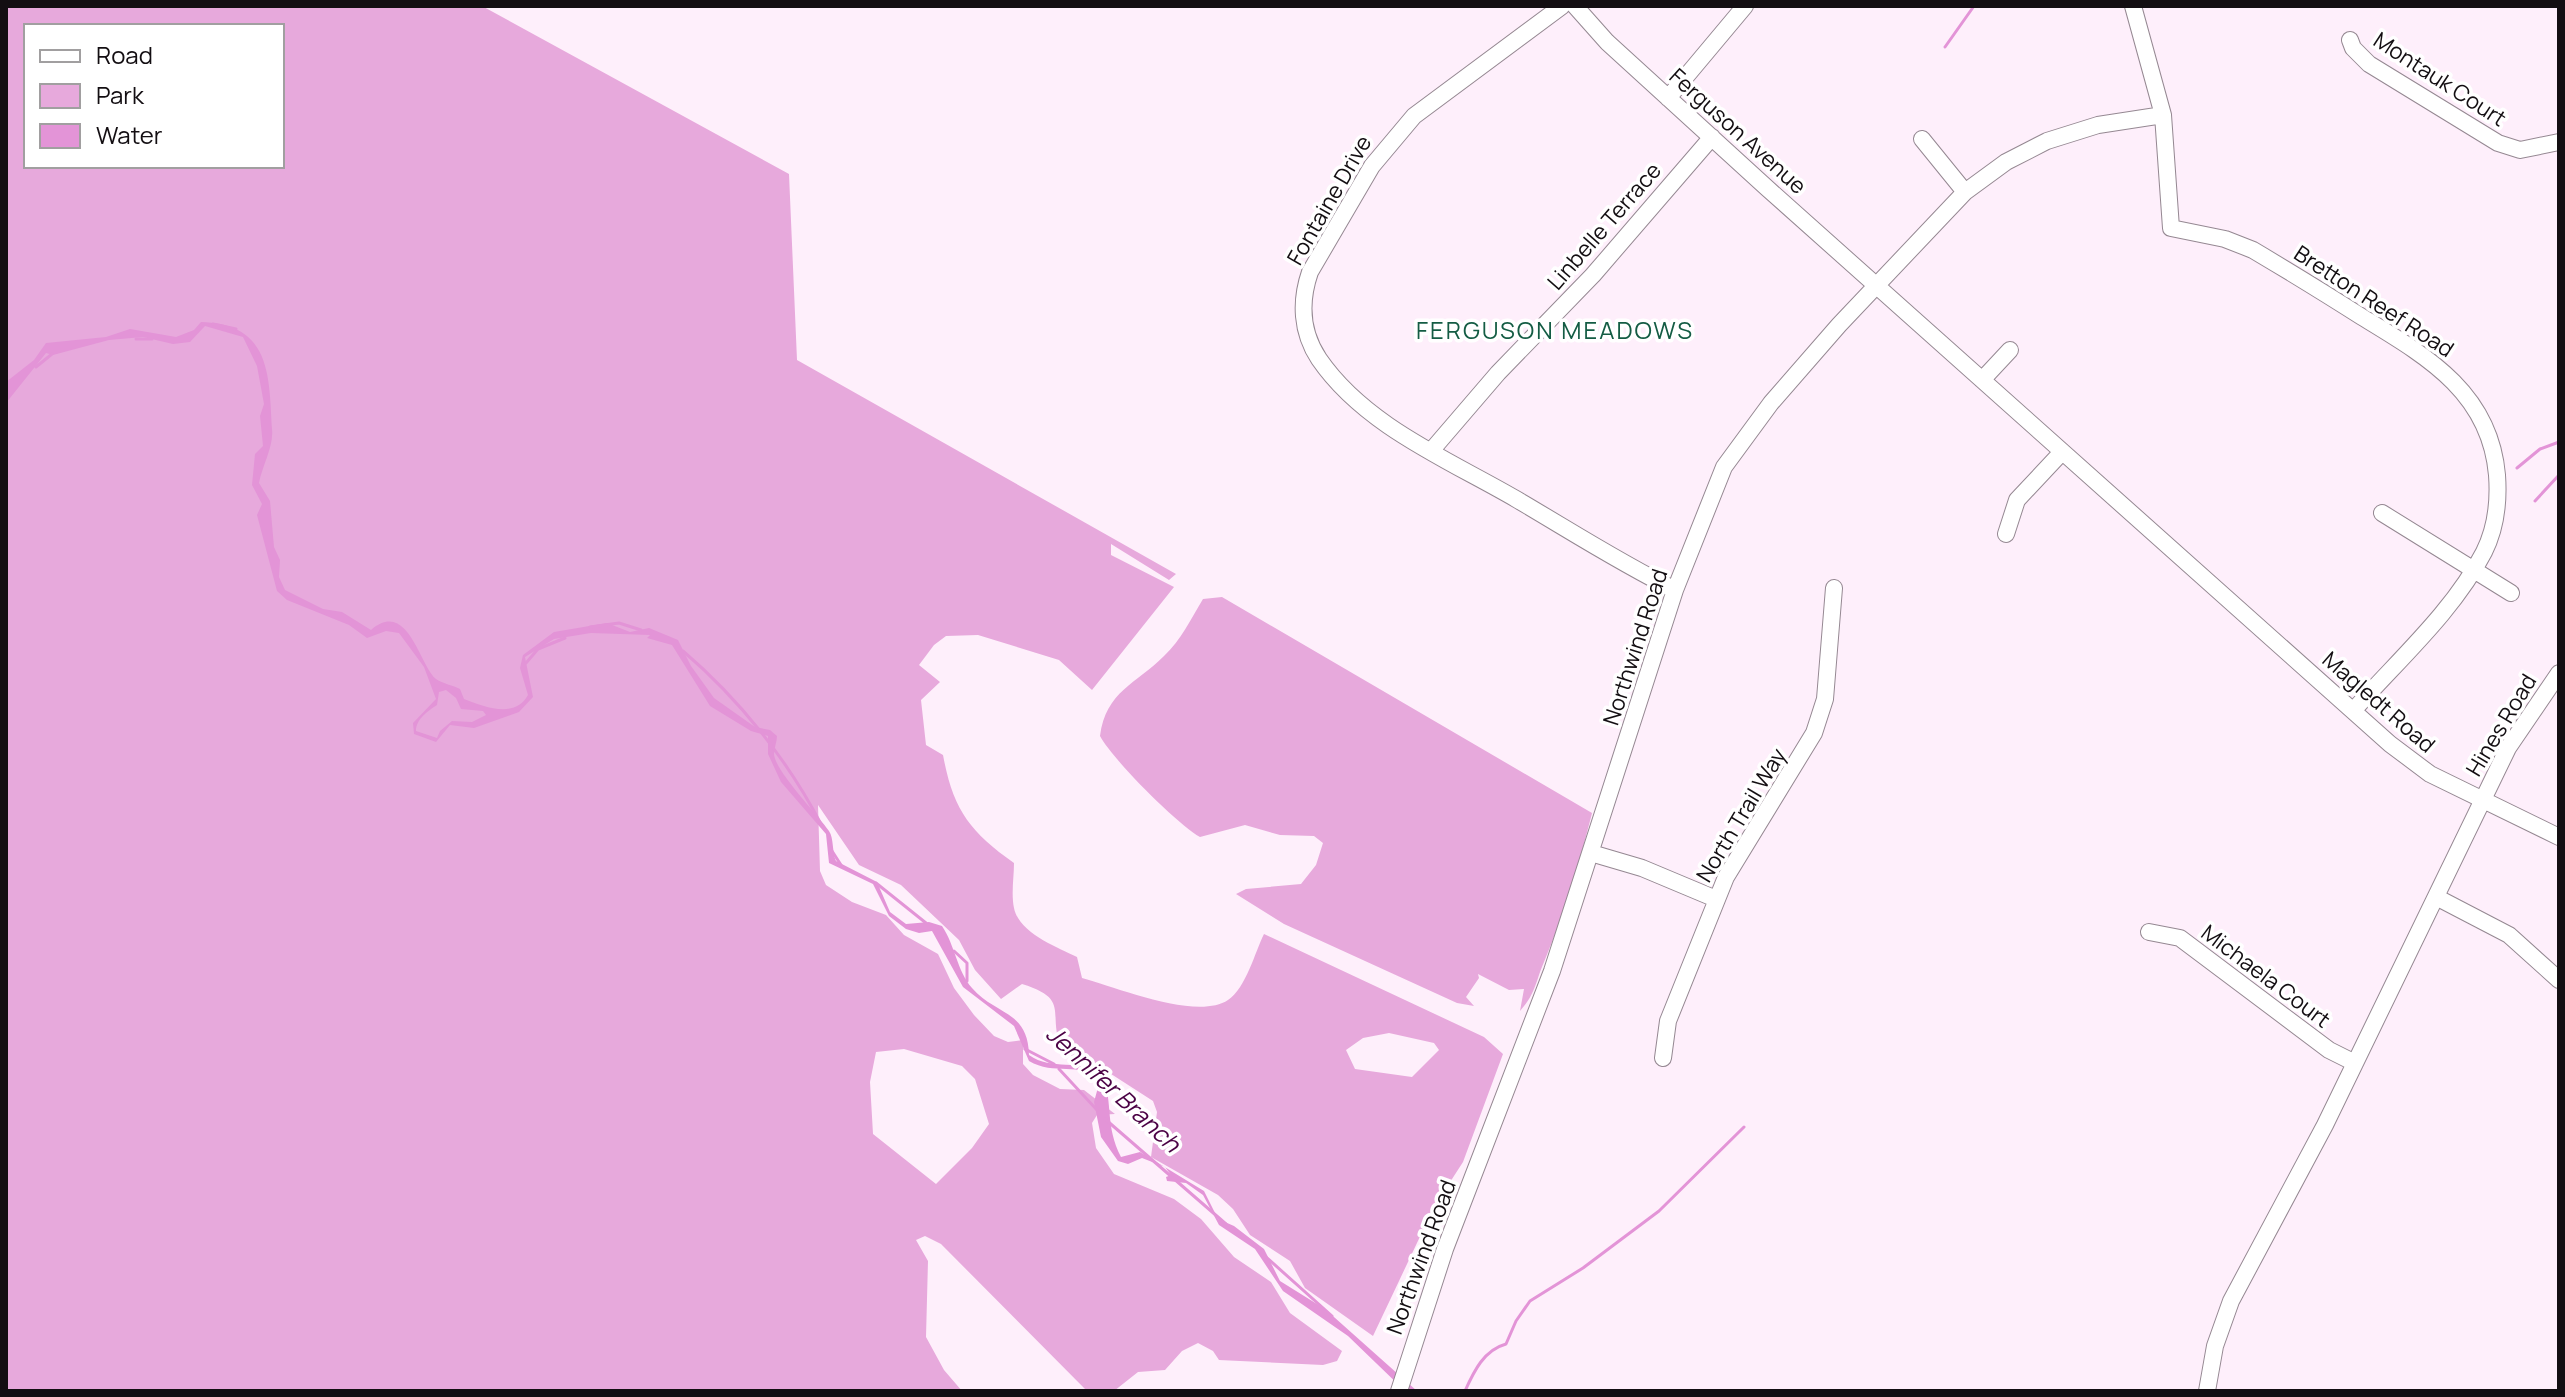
<svg xmlns="http://www.w3.org/2000/svg" width="2565" height="1397" font-family="Manrope,sans-serif">
<style>
.green{fill:#e7a9dc;fill-rule:evenodd}
.water{fill:#e394d7;fill-rule:evenodd}
.lines{fill:none;stroke-linecap:round;stroke-linejoin:round}
.stream{stroke:#e394d7;stroke-width:3}
.minor-casing{stroke:#958892;stroke-width:18}
.minor{stroke:#fff;stroke-width:16}
.labels{text-anchor:middle;stroke-width:7;stroke-linejoin:round;paint-order:stroke}
.street-label{font-size:22px;fill:#130e12;stroke:#fff}
.neighbourhood-label{font-size:24px;letter-spacing:2px;fill:#145c44;stroke:#fff}
.water-label{font-size:24px;font-style:italic;fill:#4b0245;stroke:#fff}
</style>
<rect width="100%" height="100%" fill="#feeffb"/>
<path class="green" d="M6,6H482L789,174L797,360L1176,574L1169,580L1111,544V555L1174,587L1092,690L1059,660L978,635L946,636L934,645L919,665L940,682L921,700L926,745L943,755C953,809 969,831 1014,863C1014,877 1011,894 1014,908C1019,933 1057,947 1077,957L1082,978C1116,987 1197,1021 1228,1000C1246,988 1255,952 1264,934L1484,1037L1503,1054L1463,1162L1434,1207L1373,1336L1305,1288L1290,1261L1250,1235L1233,1209L1218,1195L1151,1157L1157,1112L1153,1101L1108,1072L1063,1053C1045,1013 1073,1000 1022,984L1001,999L975,970L959,940L901,885L859,865L818,805L820,871L826,885L852,902L886,915L904,935L938,954L954,988L974,1015L994,1036L1008,1042L1023,1040V1064L1033,1075L1060,1089L1084,1090L1115,1114L1097,1115L1092,1123L1096,1148L1114,1174L1174,1199L1201,1219L1234,1257L1271,1282L1290,1313L1342,1351L1337,1361L1323,1365L1219,1360L1213,1351L1198,1343L1182,1351L1165,1370L1138,1372L1114,1391H1087L941,1244L925,1236L916,1240L928,1261L926,1337L944,1370L962,1391H6ZM26,26H282V166H26ZM1389,1033L1434,1043L1439,1050L1412,1077L1355,1069L1346,1050L1363,1038ZM904,1049L962,1066L975,1079L989,1124L972,1148L936,1184L873,1134L870,1082L876,1052Z
M1222,597L1592,813C1578,868 1566,909 1544,962C1535,983 1536,993 1520,1011L1524,989L1509,990L1478,974L1479,978L1466,997L1474,1006L1457,1003L1284,924L1236,894L1246,889L1301,884L1316,865L1323,843L1314,836L1280,835L1245,825L1200,837C1177,824 1113,760 1100,736C1106,691 1136,684 1164,656C1181,640 1191,619 1203,599Z"/>
<path class="water" d="M201,322C271,324 269,375 272,429C274,446 262,466 259,483L270,501L274,547L280,560L279,577L285,590L323,609L342,612L371,630C408,598 420,667 436,679C443,684 453,685 460,689L464,699C485,707 515,719 528,695L520,668L523,655L554,632L607,623L630,632L649,628L678,640L691,666L714,698L755,727L770,730L777,736C777,742 774,748 774,754C775,771 818,815 829,831C834,838 832,853 836,861L877,882L890,912L906,924L929,922L942,926C955,945 957,971 972,988C995,1015 1028,1010 1029,1055C1052,1072 1080,1057 1103,1075C1113,1103 1105,1126 1121,1157L1140,1152L1204,1191L1218,1219L1234,1226L1264,1249L1280,1281L1325,1309L1417,1391H1405L1348,1336L1283,1291L1255,1249L1219,1225L1203,1195L1186,1183L1167,1181L1166,1177L1171,1175L1165,1167L1142,1158L1128,1164L1118,1161L1101,1137L1094,1102L1100,1080C1080,1061 1054,1076 1029,1061L1014,1026L963,987L932,931L919,933L906,929L889,916L873,884L829,863L826,834L781,782L768,754V736L751,731L710,706L672,645L647,638L650,635L591,633L554,639L525,657L533,697L519,712L474,728L450,725L436,742L414,734L413,723L436,699L424,667L399,633L386,631L367,638L349,625L287,600L277,591L257,515L262,504L252,485L255,454L263,446L260,416L264,404L257,366L243,337L205,326L190,342L173,344L143,337L109,340L53,355L46,353L6,403V382L34,360L46,343L106,337L130,329L176,337L194,330ZM446,690L456,698L461,709L483,711L486,715L472,722L452,721L440,731L437,738L416,731C416,719 428,711 437,705L439,692Z"/>
<g class="lines">
<path class="stream" d="M1945,47L1974,6
M213,324L236,329
M136,339H152
M36,367L52,354
M2517,468L2540,449L2559,442
M2535,501L2559,475
M590,627L619,623L641,630
M683,651C739,699 788,760 822,826
M526,663L538,649L565,638
M832,851L841,865
M876,883L926,923
M954,951L967,963V981
M1025,1049L1054,1064
M1059,1069L1097,1110
M1105,1119L1226,1224
M1266,1257L1332,1316
M1465,1391C1474,1371 1484,1350 1506,1344L1516,1321L1530,1301L1583,1268L1659,1211L1744,1127"/>
<g class="minor-casing">
<path id="minor" d="M1562,6L1414,116L1372,166L1310,272C1300,301 1301,332 1319,359C1365,426 1449,460 1516,499C1569,530 1620,563 1675,590
M1575,6L1607,42L1767,188L2390,744L2430,774L2559,837
M2133,6L2163,115L2171,228L2225,239L2253,250C2290,272 2326,294 2362,317C2426,356 2490,392 2497,475C2499,502 2496,528 2484,552C2453,612 2397,661 2353,711
M2350,40L2353,48L2369,64L2498,143L2520,150L2559,142
M1668,98L1745,6
M1922,139L1965,192
M1982,380L2010,350
M1431,451L1498,373L1593,275L1712,137
M2382,513L2511,593
M2006,534L2017,500L2062,452
M1591,853L1642,868L1716,899
M2436,897L2509,935L2559,980
M2149,932L2180,938L2329,1050L2355,1063
M1663,1058L1668,1021L1726,877L1814,733L1825,699L1834,588
M1399,1391L1445,1249L1552,971L1675,590L1724,467L1771,403L1839,325L1965,192L2006,162L2047,141L2098,125L2163,115
M2207,1391L2215,1346L2231,1301L2325,1125L2508,748L2559,673"/>
</g>
<use href="#minor" class="minor"/>
</g>
<g class="labels">
<g class="street-label">
<text transform="translate(2440 79) rotate(33)" y="8">Montauk Court</text>
<text transform="translate(1738 131) rotate(42)" y="8">Ferguson Avenue</text>
<text transform="translate(1329 200) rotate(-60)" y="8">Fontaine Drive</text>
<text transform="translate(1604 226) rotate(-49)" y="8">Linbelle Terrace</text>
<text transform="translate(2374 301) rotate(33)" y="8">Bretton Reef Road</text>
<text transform="translate(1635 647) rotate(-72)" y="8">Northwind Road</text>
<text transform="translate(2379 702) rotate(41)" y="8">Magledt Road</text>
<text transform="translate(2501 725) rotate(-59)" y="8">Hines Road</text>
<text transform="translate(1741 815) rotate(-59)" y="8">North Trail Way</text>
<text transform="translate(2266 976) rotate(37)" y="8">Michaela Court</text>
<text transform="translate(1421 1257) rotate(-70)" y="8">Northwind Road</text>
</g>
<g class="neighbourhood-label">
<text x="1555" y="339">FERGUSON MEADOWS</text>
</g>
<g class="water-label">
<text transform="translate(1113 1089) rotate(43)" y="8">Jennifer Branch</text>
</g>
</g>
<rect width="2565" height="1397" fill="none" stroke="#130e12" stroke-width="16"/>
<rect x="24" y="24" width="260" height="144" fill="#ffffff" stroke="#a19fa0" stroke-width="2"/>
<rect x="40" y="50" width="40" height="12" fill="#ffffff" stroke="#a19fa0" stroke-width="2"/>
<text x="96" y="64" font-size="24" fill="#130e12">Road</text>
<rect x="40" y="84" width="40" height="24" fill="#e7a9dc" stroke="#a19fa0" stroke-width="2"/>
<text x="96" y="104" font-size="24" fill="#130e12">Park</text>
<rect x="40" y="124" width="40" height="24" fill="#e394d7" stroke="#a19fa0" stroke-width="2"/>
<text x="96" y="144" font-size="24" fill="#130e12">Water</text>
</svg>
